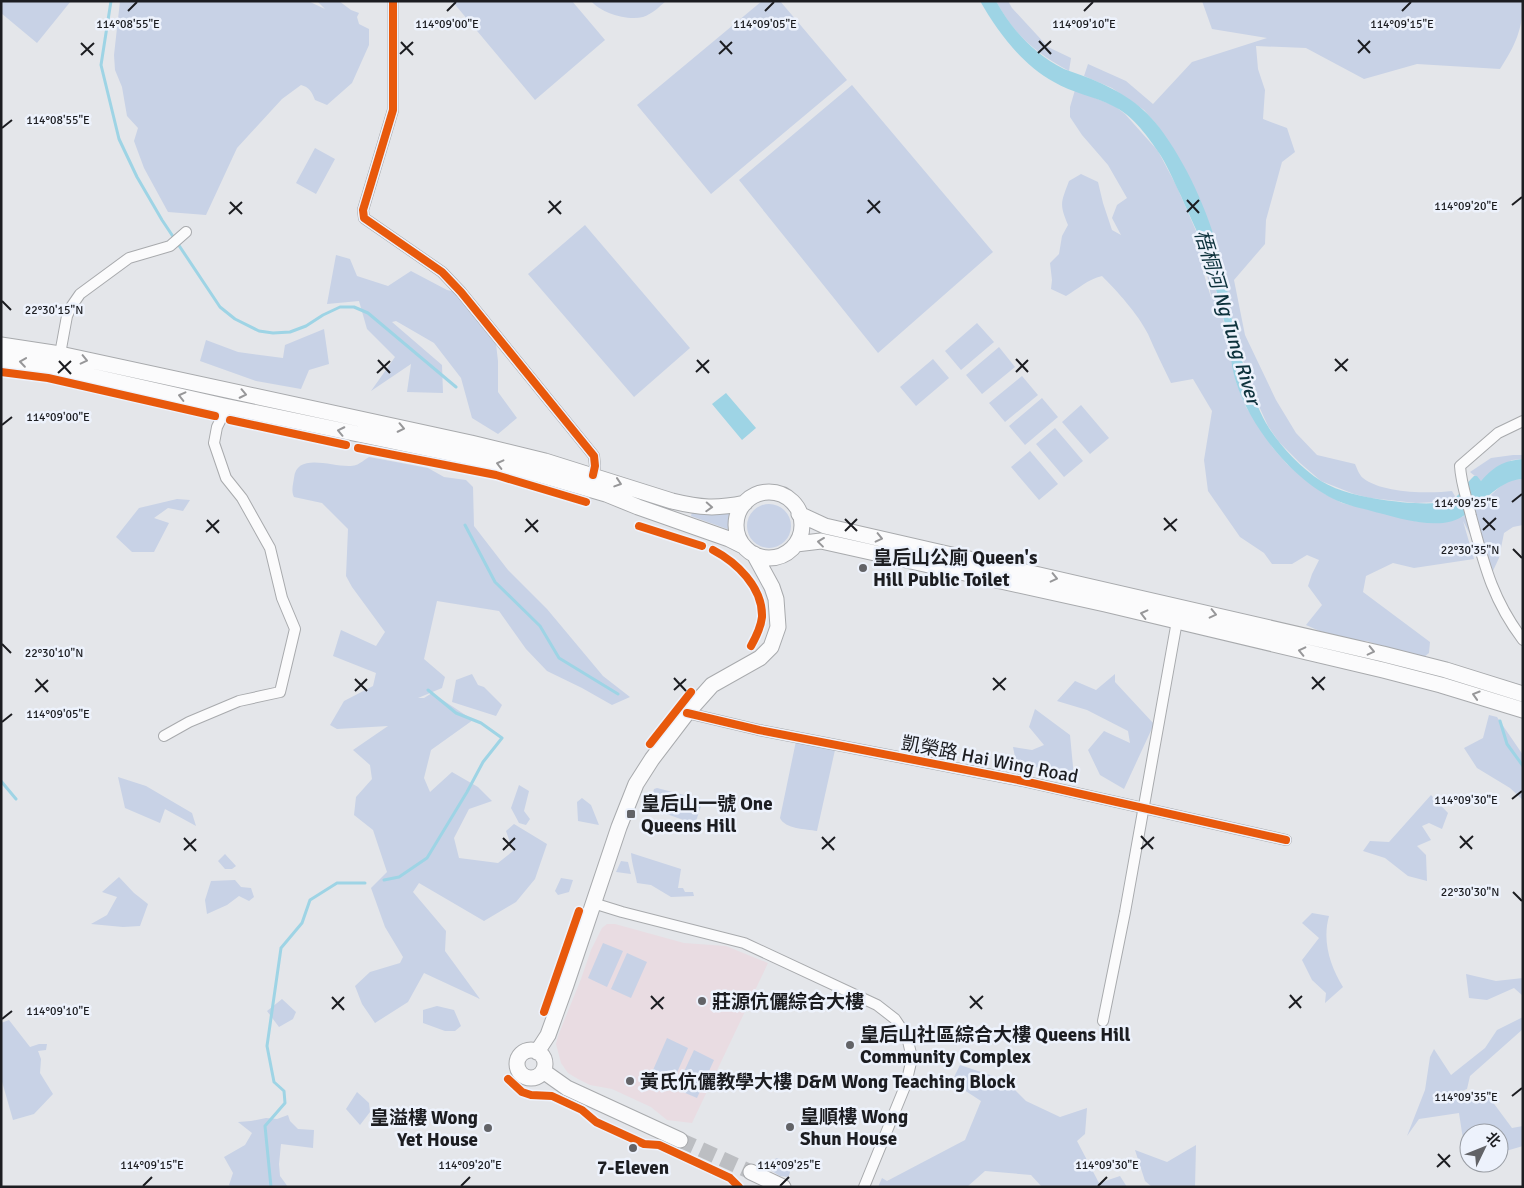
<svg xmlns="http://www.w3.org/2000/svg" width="1524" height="1188" font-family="Signika,'Noto Sans SC',sans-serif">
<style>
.commercial{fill:#e9dce2}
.green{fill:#c8d2e6;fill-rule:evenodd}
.water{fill:#9ed4e5}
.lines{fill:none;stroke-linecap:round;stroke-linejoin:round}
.stream{stroke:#9ed4e5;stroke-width:3}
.secondary-tunnel{stroke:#bcbec2;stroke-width:15;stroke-dasharray:15 8;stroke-linecap:butt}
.street-casing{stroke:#a8aaad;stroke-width:12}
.secondary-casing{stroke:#a8aaad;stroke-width:17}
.street{stroke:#fbfbfc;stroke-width:10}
.secondary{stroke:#fbfbfc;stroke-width:15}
.cycleway-casing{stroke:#edf2fc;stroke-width:11}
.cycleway{stroke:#e8590c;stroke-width:8}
.oneway{stroke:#979799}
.ticks{fill:none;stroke:#1c1d21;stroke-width:2}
.poi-dot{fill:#626367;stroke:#edf2fc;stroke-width:2}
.labels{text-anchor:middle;stroke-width:5;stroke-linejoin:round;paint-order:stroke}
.poi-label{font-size:19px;font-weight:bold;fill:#1c1d21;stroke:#edf2fc;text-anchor:start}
.street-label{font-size:19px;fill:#1c1d21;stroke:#edf2fc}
.water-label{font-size:20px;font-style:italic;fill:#0d323c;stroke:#edf2fc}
.ticks-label{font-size:12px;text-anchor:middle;fill:#1c1d21;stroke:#edf2fc;stroke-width:5;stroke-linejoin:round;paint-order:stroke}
</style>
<rect width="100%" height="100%" fill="#e4e6ea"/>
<path class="commercial" d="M607,924H615L684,943L726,946L768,963L692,1123L667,1120L651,1107L612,1089L590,1085L578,1079L568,1073L561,1063L556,1044L558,1036L581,979L591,950L602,928Z"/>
<path class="green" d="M1,1H71L37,43L1,13Z
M120,1H308L325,9L317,1H339L351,10L359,13L357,17L359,24L369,29V45L352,83L327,105L315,100C312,92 309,87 301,85L282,99L237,148L206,215L168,212L144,168L134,141L138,128L127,116L122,87L115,70L114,55Z
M452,1H572L605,40L535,100Z
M591,1H666C659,7 652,14 643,17C627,21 601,13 591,1Z
M762,1H780L847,80L711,194L637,105Z
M996,1H1008L1012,8L1048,47L1071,58L1069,71C1036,53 1014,35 996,1Z
M1202,1H1523C1523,29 1515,46 1500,69L1417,64L1364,79L1306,48L1256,46L1258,69L1265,90L1263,119L1287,128L1295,152L1282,162L1266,220L1265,244L1234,280L1245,335L1276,400L1296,433L1317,455L1355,464C1357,468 1359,475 1363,478C1381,493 1429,494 1452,491L1456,498L1438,502L1416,503L1370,498L1354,494L1321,481L1300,463L1279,442L1268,426L1252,391L1234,329L1229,302L1208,221L1187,174L1158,126L1144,110L1112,88L1084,76L1088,64L1126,81L1153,104L1192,62L1267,38L1212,29Z
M852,85L993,252L878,353L739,180Z
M1075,90L1115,106L1125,114L1158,151L1176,185L1207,256L1226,330L1236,382L1246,407L1273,448L1287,464L1308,482L1325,494L1342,503L1419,522L1462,517L1481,504L1504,483L1509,480L1523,479V525L1513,527L1504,533L1499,558L1491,575L1463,521L1474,559L1414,568L1393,563L1366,576L1363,592L1430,642L1429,653L1420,660L1367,641L1340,640L1306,625L1322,605L1308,586L1312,574L1319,560L1307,555L1292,564H1272L1264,553L1240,537L1208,491L1204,460L1212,411L1193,379L1171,383C1163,367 1155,350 1148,334C1138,314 1117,291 1102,276C1088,279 1078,289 1066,296L1051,289L1052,280L1050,263L1059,254L1062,236L1068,225C1059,203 1061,203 1069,181L1081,174L1098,182L1103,203L1112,230L1121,235L1112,218L1117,205L1127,198L1108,165L1082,135L1070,117V107ZM1201,248H1202L1212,301L1203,271Z
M315,148L335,159L316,194L296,183Z
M585,225L690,348L634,397L528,274Z
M336,255L350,259L357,276L388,286L411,271L447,290L460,293L496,344L498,361V392L517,418L498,434L472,418L461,378L434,343L396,321L392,322L442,365L443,393L407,392L411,364L371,391L395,357L367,329L359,301L327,304Z
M977,323L994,342L961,370L945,351Z
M324,329L329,364L309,370L301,389L256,381L200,361L206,340L238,352L283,358L285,345Z
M999,347L1015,367L982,394L966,375Z
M933,359L949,378L916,406L900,387Z
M1022,376L1038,395L1005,422L989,403Z
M1042,398L1058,417L1025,445L1009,426Z
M1081,405L1109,438L1090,454L1062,422Z
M1055,428L1083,461L1064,477L1036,444Z
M1030,451L1058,484L1039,500L1011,467Z
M1513,455H1523V459L1512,460L1481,481L1470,472L1491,458Z
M369,457L428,468L444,477L466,480L473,487L474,526L508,570L547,609L603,676L630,697L612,705L582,688L547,671L526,649L499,611L437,601L424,659L445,677L442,688L418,698H424L432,693L473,720L431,750L424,778L430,792L452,772L478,787L492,801L469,809L454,838L459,858L498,863L513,851L506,831L514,824L547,844L535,879L516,902L484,921L419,883L413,892L446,931L445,951L480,999L424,973L408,1002L375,1023L362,1004L355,986L370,972L400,963L403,957L385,927L371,888L387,872L373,830L354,815L356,797L372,779L370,765L353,750L388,726L337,729L330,725L344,701L373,686L376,673L333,656L341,630L376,646L385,632L352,587L346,576L348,529L322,503L294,497C291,491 293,485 294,478C297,449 340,471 356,465C360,464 365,459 369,457Z
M177,499L190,500L183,511L168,508L154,518L169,523L154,552H132L116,537L139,508Z
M747 526a22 22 0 1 1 44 0a22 22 0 1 1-44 0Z
M692,512L708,515L732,512L730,530L691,516Z
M472,674L478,685L484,687L502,705L496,716L452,702L456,680Z
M1115,674V682L1154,724L1124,789L1100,775L1088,750L1104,731L1130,743L1128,731L1087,710L1057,701L1075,681L1096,690Z
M1035,709L1070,735L1074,777L1016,762L1013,747L1032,750L1044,745L1029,727Z
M1489,715L1497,717L1523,755V800L1510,788L1477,768L1464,748L1483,738Z
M796,741L835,750L817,831C806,829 785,829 780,818Z
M118,777L146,786L192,813L196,826L165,809L160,823L125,808Z
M519,785L529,791L524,811L530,819L526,825L519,823L511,808Z
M657,788L703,800L695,824L658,811L651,800L654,789Z
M1431,795L1448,813L1442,829L1429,823L1422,826L1431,840L1417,846L1426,855L1427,881L1408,876L1385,858L1363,851L1370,841L1389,842Z
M582,798L591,805L599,825L578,821L577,802Z
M631,853L681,869L678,888H683L685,892H693L694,896L671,897L651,885L637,883C635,872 632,865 631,853Z
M225,854L236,866L232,869H225L218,861Z
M621,861L628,862L631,874L616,872Z
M119,877L134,893L148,904L140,926L123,927L91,924L107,915L117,897L102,892Z
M561,878L573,880L569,892L558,895L555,891Z
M235,880L241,887L251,888L254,897L249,901L239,896L227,905L207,914L205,900L211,881Z
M1312,913L1329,916C1322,941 1330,966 1343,987L1325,1003L1326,993L1312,980L1302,960L1319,938L1302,923Z
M603,943L623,951L607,987L588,978Z
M627,953L647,962L631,998L611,989Z
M1466,974L1496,981L1523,978V996L1514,988L1487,1000L1469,998Z
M282,999L296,1012L293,1019L279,1027L267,1011Z
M437,1006L454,1010L461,1026L455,1031H445L423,1023V1010Z
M1523,1017V1029L1470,1076L1467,1089L1453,1095L1489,1097L1512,1128L1523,1126V1146L1499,1153V1133H1469V1152H1465L1459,1113L1419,1119L1407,1136L1425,1090L1430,1057L1434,1049L1451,1075L1485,1048L1497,1030Z
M9,1020L30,1047L39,1044H47L46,1050L38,1051L41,1059L40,1073L53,1094L34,1114L13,1120L1,1078V1023Z
M667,1038L688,1048L671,1086L650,1077Z
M694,1050L714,1060L697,1098L676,1089Z
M960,1065L1005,1080L1026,1101L1060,1117L1087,1108L1085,1134L1077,1141L1099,1183L1120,1176L1127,1187H1042L1031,1175L985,1171L967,1187H878L882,1178L887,1181L965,1140L981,1101L961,1088L954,1077Z
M357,1092L369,1103L370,1112L360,1125L346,1109Z
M288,1115L290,1121L298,1129L314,1130L313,1148L281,1144L279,1164L280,1176L288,1187H231L229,1185L233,1173L224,1157L245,1145L252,1133L238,1122L251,1121L266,1118L277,1119Z
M1196,1145L1195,1187H1152L1145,1181L1135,1150L1167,1162Z
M777,1158C786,1160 794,1168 788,1177L780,1176L767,1168L769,1162Z"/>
<path class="water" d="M980,1H996C1012,30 1034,54 1064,69C1071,72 1079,74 1086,77C1114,88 1140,102 1159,127C1189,167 1211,218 1223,268C1228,288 1229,309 1234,329C1241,358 1253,403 1269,428C1282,448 1301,468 1321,481C1339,492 1363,497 1384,500C1399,502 1445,508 1456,497C1463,491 1467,482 1474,476H1477L1481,481C1495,466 1502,461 1523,459V479C1491,480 1476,520 1443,523C1418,525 1391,516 1368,510C1360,508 1351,506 1343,503C1297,486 1251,429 1236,382C1230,363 1230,343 1225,324C1218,301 1214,277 1206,254C1199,234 1189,215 1181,196C1173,180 1167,164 1157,150C1146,134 1131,114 1113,106C1094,96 1072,93 1054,82C1022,65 998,32 980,1Z
M726,393L756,428L742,440L712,404Z"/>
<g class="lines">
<path class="stream" d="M111,1L101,65L119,139L137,177L162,220L220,307L235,319L259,331L273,333L290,332L306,326L323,315L340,307H354L368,313L456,387
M465,525L495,582L540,626L559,658L618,694
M1500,721L1507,744L1523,766
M1,781L16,799
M384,880L399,877L427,858L467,792L483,762L502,738L481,723L456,713L428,690
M271,1187L265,1126L285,1103L284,1091L274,1082L267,1046L281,948L302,923L310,900L337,883H365"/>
<path class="secondary-tunnel" d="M680,1140L751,1172"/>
<g class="street-casing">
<path id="street" d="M393,1V110L363,210L364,218L442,272L461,292L594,456L595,466L593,475
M60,354L67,316L71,307L80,294L129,258L170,246L186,232
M1523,421L1498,433L1460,466C1461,484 1467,499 1471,516C1484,564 1492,599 1523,640
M687,713L759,730L1023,781L1286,840
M164,736L189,722L239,701L280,692L295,629L282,598L270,548L242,498L226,478L214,443L217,427L225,411L224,406
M593,903L622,912L744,943L877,1005L895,1019L901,1028L908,1041L912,1058L906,1084L864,1187
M1103,1021L1125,912L1177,621"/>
</g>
<g class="secondary-casing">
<path id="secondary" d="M1,345L60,354L471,443L545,461L672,501C701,508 716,509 745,503
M1,360L56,368L224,406L469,457L541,475L606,494L638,507L729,539L743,546
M736 525a33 33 0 1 1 66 0a33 33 0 1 1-66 0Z
M799,514L825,526L1383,654L1446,670L1523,694
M796,544L821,541L1105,604L1383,670L1441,685L1523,710
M517 1064a14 14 0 1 1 28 0a14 14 0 1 1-28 0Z
M537,1052L548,1035L566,985L619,827L636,784L652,759L687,713L712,685L760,658L771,647L778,627L776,599L772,587L754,554
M543,1071L567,1088L680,1140
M751,1172L783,1187"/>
</g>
<use href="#street" class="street"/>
<use href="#secondary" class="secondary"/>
<g class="cycleway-casing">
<path id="cycleway" d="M393,1V110L363,210L364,218L442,272L461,292L594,456L595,466L593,475
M1,372L48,378L215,416
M230,420L346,445
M358,448L496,475L586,502
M639,526L702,546
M713,550C736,562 763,587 762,617C761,627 756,637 751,646
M687,713L759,730L1023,781L1286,840
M650,744L691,692
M544,1012L579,911
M508,1079L522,1092L531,1095L552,1096L582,1110L596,1122L644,1144L659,1145L730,1178L739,1187"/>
</g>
<use href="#cycleway" class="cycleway"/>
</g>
<defs><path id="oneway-chevron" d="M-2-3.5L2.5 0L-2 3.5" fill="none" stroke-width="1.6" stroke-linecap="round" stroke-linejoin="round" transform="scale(1.25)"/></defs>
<g class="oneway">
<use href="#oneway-chevron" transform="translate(84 360) rotate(13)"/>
<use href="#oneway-chevron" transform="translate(23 362) rotate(-172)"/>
<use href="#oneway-chevron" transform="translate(243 394) rotate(12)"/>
<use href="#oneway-chevron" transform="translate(182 396) rotate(-166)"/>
<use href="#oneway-chevron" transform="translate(401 428) rotate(12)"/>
<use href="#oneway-chevron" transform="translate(341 431) rotate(-168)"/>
<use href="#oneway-chevron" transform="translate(500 464) rotate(-166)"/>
<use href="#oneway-chevron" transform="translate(618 483) rotate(18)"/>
<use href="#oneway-chevron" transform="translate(709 507) rotate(3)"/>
<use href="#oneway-chevron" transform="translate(879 538) rotate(13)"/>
<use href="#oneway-chevron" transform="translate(821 542) rotate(-173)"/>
<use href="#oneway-chevron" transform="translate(1054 578) rotate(13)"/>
<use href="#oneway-chevron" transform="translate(1144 614) rotate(-166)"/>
<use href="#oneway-chevron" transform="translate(1213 614) rotate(13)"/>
<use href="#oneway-chevron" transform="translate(1302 651) rotate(-167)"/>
<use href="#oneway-chevron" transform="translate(1371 651) rotate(13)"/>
<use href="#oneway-chevron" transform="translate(1476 695) rotate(-163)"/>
</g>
<path class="ticks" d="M128,11L137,2M447,11L456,2M765,11L774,2M1084,11L1093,2M1402,11L1411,2M1358,40L1370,53M720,41L732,54M1039,41L1051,54M401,42L413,55M81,43L93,55M1038,53L1051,41M1358,53L1370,41M400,54L413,42M719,54L732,42M81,55L94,43M2,128L12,120M868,200L880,213M1187,200L1199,213M549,201L561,214M230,202L242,214M1512,205L1522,197M1187,212L1199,200M548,213L561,201M867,213L880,201M229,214L242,202M2,301L11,310M1016,359L1028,372M1335,359L1347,371M378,360L390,373M697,360L709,373M59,361L71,374M1335,371L1348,359M696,372L709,360M1016,372L1028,360M58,373L71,361M377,373L390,361M2,425L12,417M1512,502L1522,494M1164,518L1176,531M1483,518L1495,530M526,519L538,532M845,519L857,531M207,520L219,533M1164,530L1177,519M1483,530L1496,518M845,531L857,519M206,532L219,520M525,532L538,520M1513,549L1522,558M2,644L11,653M1312,677L1324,690M674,678L686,691M993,678L1005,690M36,679L48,692M355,679L367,691M1312,689L1325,677M674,690L686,679M993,690L1006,678M355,691L367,679M35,692L48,680M2,722L12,714M1512,799L1522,791M1141,836L1153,849M1460,836L1472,849M822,837L834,850M184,838L196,851M503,838L515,850M1460,848L1473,836M822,849L835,837M1141,849L1154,837M184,850L196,839M503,850L515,838M1513,892L1522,901M1290,995L1301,1008M651,996L663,1009M970,996L982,1009M332,997L344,1010M970,1008L983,996M1289,1008L1302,996M332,1009L344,997M651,1009L664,997M2,1019L12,1011M1512,1096L1522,1088M1438,1154L1450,1167M1437,1167L1450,1155M143,1186L152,1177M461,1186L470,1177M780,1186L789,1177M1098,1186L1107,1177"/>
<g class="poi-dot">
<circle cx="863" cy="568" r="5"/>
<rect x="626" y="809" width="10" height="10" rx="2.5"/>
<circle cx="702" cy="1001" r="5"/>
<circle cx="850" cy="1045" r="5"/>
<circle cx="630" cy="1081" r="5"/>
<circle cx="790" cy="1127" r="5"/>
<circle cx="488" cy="1128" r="5"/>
<circle cx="633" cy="1148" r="5"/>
</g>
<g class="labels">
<g class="poi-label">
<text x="873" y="564">皇后山公廁 Queen's<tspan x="873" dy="22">Hill Public Toilet</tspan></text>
<text x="641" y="810">皇后山一號 One<tspan x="641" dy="22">Queens Hill</tspan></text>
<text x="712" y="1008">莊源伉儷綜合大樓</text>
<text x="860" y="1041">皇后山社區綜合大樓 Queens Hill<tspan x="860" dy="22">Community Complex</tspan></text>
<text x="640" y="1088">黃氏伉儷教學大樓 D&amp;M Wong Teaching Block</text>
<text x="800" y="1123">皇順樓 Wong<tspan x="800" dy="22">Shun House</tspan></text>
<text x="478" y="1124" text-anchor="end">皇溢樓 Wong<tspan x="478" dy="22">Yet House</tspan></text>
<text x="633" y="1174" text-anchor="middle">7-Eleven</text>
</g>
<g class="street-label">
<text transform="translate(990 759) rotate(11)" y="7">凱榮路 Hai Wing Road</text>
</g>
<g class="water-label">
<text transform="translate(1228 317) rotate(73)" y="7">梧桐河 Ng Tung River</text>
</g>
</g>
<g class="ticks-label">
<text x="128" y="28">114°08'55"E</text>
<text x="447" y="28">114°09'00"E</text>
<text x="765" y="28">114°09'05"E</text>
<text x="1084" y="28">114°09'10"E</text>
<text x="1402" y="28">114°09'15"E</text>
<text x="58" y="124">114°08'55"E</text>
<text x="1466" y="210">114°09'20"E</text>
<text x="54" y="314">22°30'15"N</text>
<text x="58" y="421">114°09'00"E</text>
<text x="1466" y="507">114°09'25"E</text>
<text x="1470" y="554">22°30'35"N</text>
<text x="54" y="657">22°30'10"N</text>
<text x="58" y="718">114°09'05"E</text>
<text x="1466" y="804">114°09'30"E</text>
<text x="1470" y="896">22°30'30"N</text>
<text x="58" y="1015">114°09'10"E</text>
<text x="1466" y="1101">114°09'35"E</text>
<text x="152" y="1169">114°09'15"E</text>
<text x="470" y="1169">114°09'20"E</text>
<text x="789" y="1169">114°09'25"E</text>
<text x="1107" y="1169">114°09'30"E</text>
</g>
<rect width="1524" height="1188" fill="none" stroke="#1c1d21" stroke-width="5"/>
<g transform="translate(1484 1148) rotate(47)"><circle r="24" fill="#edf2fc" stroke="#999da4"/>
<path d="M0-4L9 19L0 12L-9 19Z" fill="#626367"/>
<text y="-8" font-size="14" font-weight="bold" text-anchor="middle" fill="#1c1d21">北</text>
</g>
</svg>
